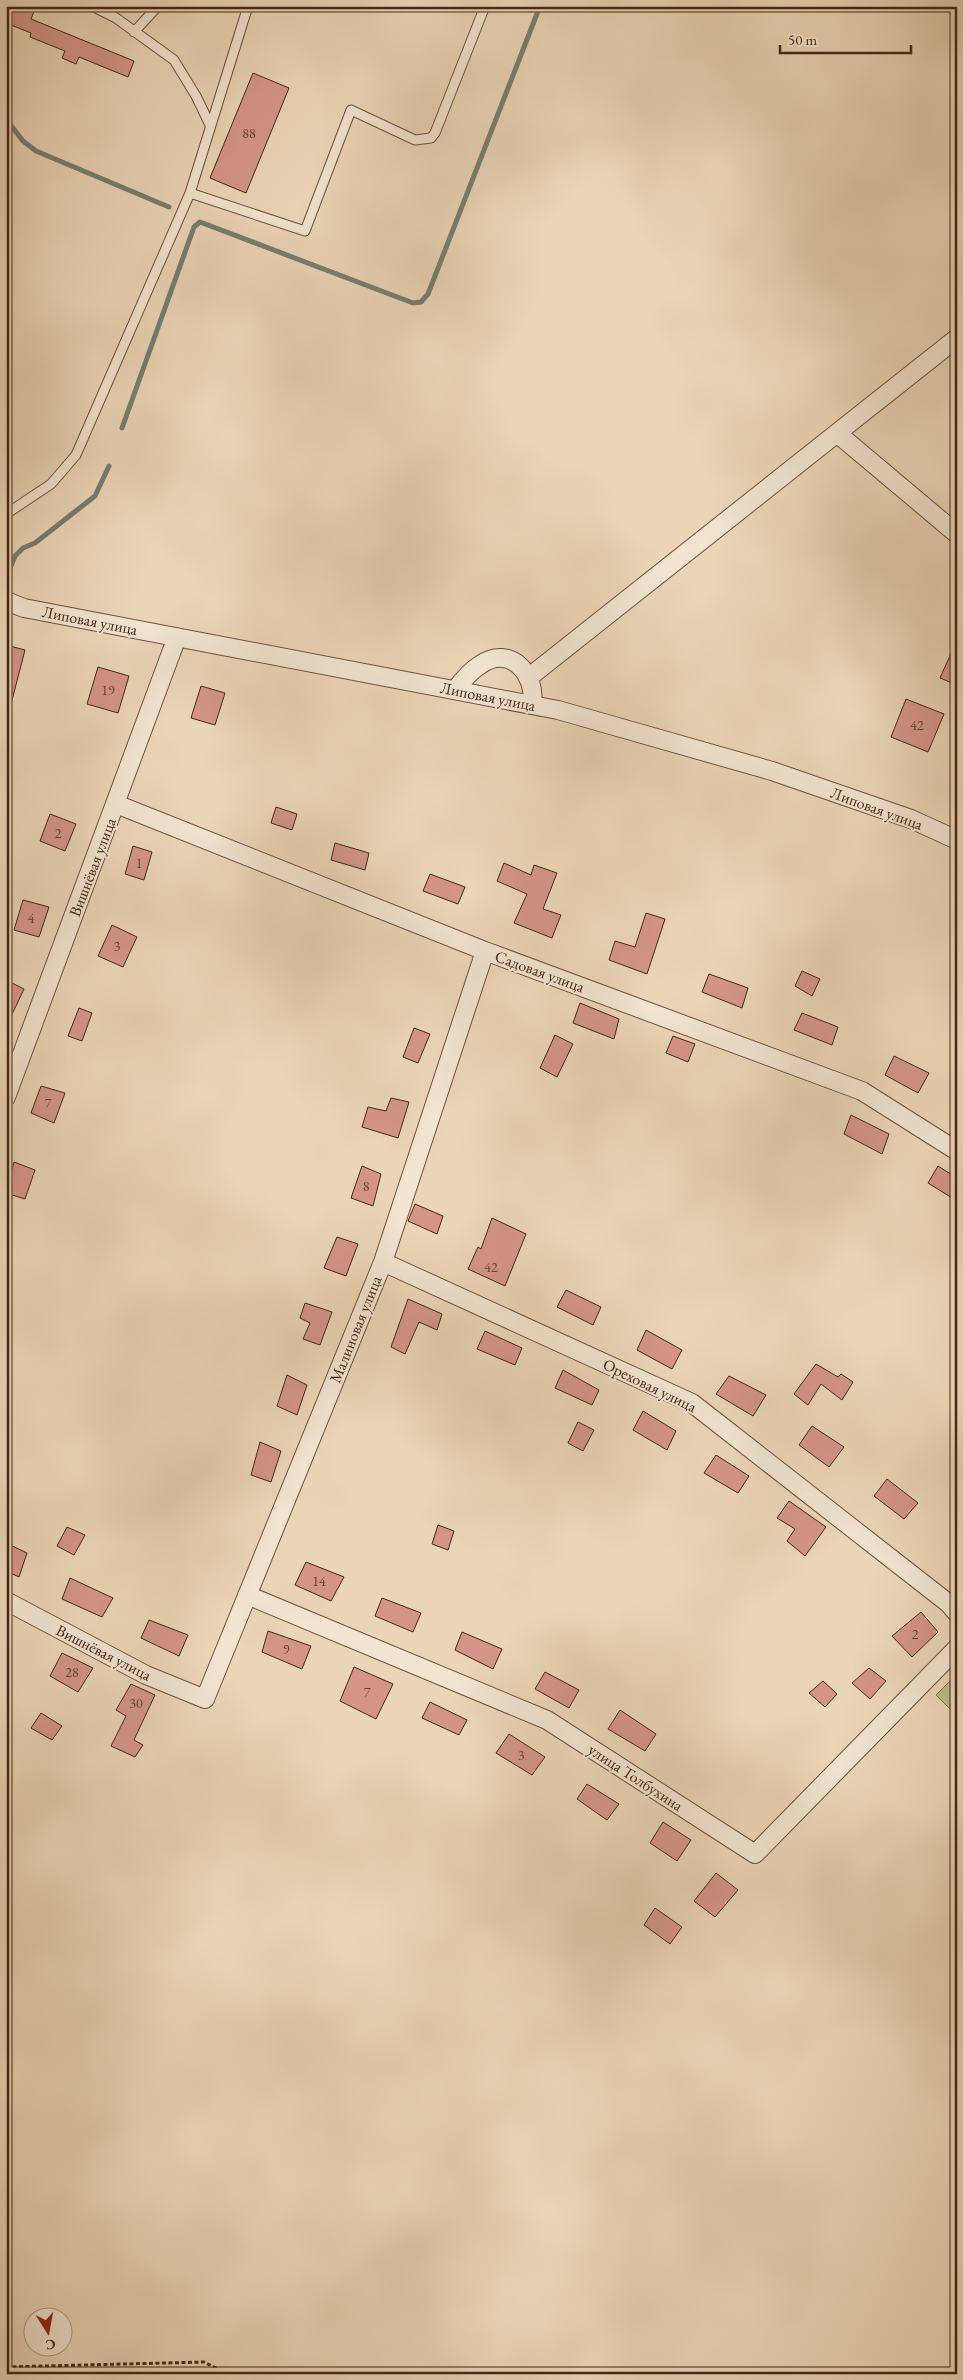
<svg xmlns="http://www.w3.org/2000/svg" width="963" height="2380" font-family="'EB Garamond',serif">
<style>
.green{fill:#bdbc8a;stroke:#807250}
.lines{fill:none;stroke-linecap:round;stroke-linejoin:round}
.stream{stroke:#777e74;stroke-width:5}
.building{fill:#d49588;stroke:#432815}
.service-casing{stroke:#6d533e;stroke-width:11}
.minor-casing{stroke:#6d533e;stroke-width:20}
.path{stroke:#432815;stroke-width:3;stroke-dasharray:4 2.5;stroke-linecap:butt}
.service{stroke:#f2e4d0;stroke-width:9}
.minor{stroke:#f2e4d0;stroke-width:18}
.labels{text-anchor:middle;stroke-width:4;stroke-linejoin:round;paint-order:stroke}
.number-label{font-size:14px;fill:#674332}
.street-label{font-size:16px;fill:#432815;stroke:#f2e4d0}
</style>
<rect width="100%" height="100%" fill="#ebd5b7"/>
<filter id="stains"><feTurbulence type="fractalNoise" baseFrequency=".004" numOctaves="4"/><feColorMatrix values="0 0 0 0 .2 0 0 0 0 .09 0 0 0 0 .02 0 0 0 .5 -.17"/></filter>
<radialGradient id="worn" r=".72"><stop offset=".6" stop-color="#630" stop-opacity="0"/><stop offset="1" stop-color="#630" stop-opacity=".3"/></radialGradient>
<path class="green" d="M957,1674V1716L936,1695Z"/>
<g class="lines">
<path class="stream" d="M6,119L23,141L36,151L169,207
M122,428L194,227L200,222L413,303L421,302L428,294L540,6
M6,578L15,556L23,548L35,543L95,496L109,466"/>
</g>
<path class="building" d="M6,6H36L31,19L134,61L128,77L79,57L76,64L62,58L65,51L30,37L31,33L6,23Z
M253,73L289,88L246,193L210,178Z
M957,640V685L940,678Z
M6,645L25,650L11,704L6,703Z
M98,667L129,676L118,713L87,704Z
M201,686L225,693L215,725L191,718Z
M906,699L944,714L928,752L891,737Z
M276,807L297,814L292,830L271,823Z
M50,814L76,824L65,851L40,841Z
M335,843L369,853L365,870L331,860Z
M133,846L152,852L144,880L125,874Z
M504,863L531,875L534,865L557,873L543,909L561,915L552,938L514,923L527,894L497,881Z
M430,874L465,887L458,904L423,891Z
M23,900L49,907L39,937L14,930Z
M646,913L665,919L647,974L609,960L615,941L635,947Z
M112,925L137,937L123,967L98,956Z
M802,971L820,979L812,996L795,986Z
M709,974L748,988L742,1008L702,992Z
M6,980L24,989L6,1027Z
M580,1003L619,1019L614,1039L573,1023Z
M79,1008L92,1013L82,1041L68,1036Z
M802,1013L838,1027L832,1045L794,1030Z
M414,1028L430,1034L418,1063L403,1057Z
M555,1035L573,1044L557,1077L540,1068Z
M673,1036L695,1044L688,1062L666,1053Z
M894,1056L929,1073L918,1093L885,1075Z
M41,1086L65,1093L54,1123L31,1113Z
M391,1098L409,1102L398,1138L362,1127L368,1107L386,1111Z
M851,1115L889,1134L882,1154L844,1134Z
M14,1162L35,1170L25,1199L6,1193Z
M362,1166L381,1174L373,1206L351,1198Z
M938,1166L957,1178V1201L928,1183Z
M415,1204L443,1216L437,1234L408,1221Z
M492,1218L526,1234L505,1286L468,1269L478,1247L481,1249Z
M337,1237L358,1244L346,1276L324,1268Z
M566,1290L601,1307L593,1325L557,1307Z
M408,1299L442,1314L437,1330L419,1322L405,1354L391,1347Z
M305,1303L332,1312L320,1345L303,1339L310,1323L300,1318Z
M646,1330L682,1350L672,1369L637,1350Z
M485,1331L522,1348L515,1365L477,1349Z
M816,1364L838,1377L841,1374L853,1382L842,1400L821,1384L808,1405L794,1394Z
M563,1370L599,1390L592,1405L555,1388Z
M287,1375L307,1385L297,1415L277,1406Z
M729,1376L766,1395L753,1416L716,1394Z
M643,1411L676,1431L667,1450L633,1430Z
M578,1422L594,1430L583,1451L568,1443Z
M812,1426L844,1447L829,1467L799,1445Z
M260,1442L281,1451L271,1482L251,1475Z
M716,1455L749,1476L738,1493L704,1473Z
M887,1479L918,1503L904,1519L874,1496Z
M789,1501L826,1527L805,1556L787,1541L795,1529L777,1518Z
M438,1525L454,1531L448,1550L432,1544Z
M67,1527L85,1535L74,1555L57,1546Z
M6,1543L27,1553L19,1577L6,1571Z
M306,1562L344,1577L331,1601L295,1585Z
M70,1578L113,1598L102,1617L62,1599Z
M382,1598L421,1613L413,1632L375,1616Z
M921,1612L938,1632L912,1657L892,1636Z
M149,1620L188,1635L179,1656L141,1638Z
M268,1631L311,1646L302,1669L262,1652Z
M462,1632L502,1649L493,1669L455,1650Z
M62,1653L93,1668L78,1692L50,1676Z
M354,1667L393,1684L376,1719L340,1701Z
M869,1668L886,1681L870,1699L852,1683Z
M545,1672L579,1690L569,1708L535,1689Z
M823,1681L837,1694L825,1707L809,1693Z
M131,1684L155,1695L134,1740L143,1745L135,1757L111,1746L126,1716L116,1710Z
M430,1702L467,1720L459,1735L422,1718Z
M620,1710L656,1734L645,1751L608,1729Z
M41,1713L62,1726L52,1740L31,1728Z
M509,1734L545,1757L532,1775L496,1753Z
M587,1784L619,1804L607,1820L577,1799Z
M663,1822L691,1840L677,1861L650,1843Z
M716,1873L738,1890L715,1917L694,1901Z
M655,1908L682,1927L670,1944L644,1925Z"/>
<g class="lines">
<g class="service-casing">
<path id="service" d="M92,6L116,18L174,60L196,96L210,125
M134,32L158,6
M190,193L305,231L351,110L415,140L431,138L435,133L485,6
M6,514L51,484L76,455L190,193L248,6"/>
</g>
<g class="minor-casing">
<path id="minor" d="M838,434L957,534
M6,601L24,608L558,710L772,771L911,819L957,840
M528,678L957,338
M455,690C462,681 470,671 480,665C510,644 537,674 532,705
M116,804L485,951L862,1091L957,1151
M6,1097L177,637
M383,1262L692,1403L948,1603L957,1613
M247,1595L547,1720L755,1854L957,1648
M6,1601L146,1675L205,1699L383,1262L485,951"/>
</g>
<path class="path" d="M6,2367L204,2362L228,2374"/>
<use href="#service" class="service"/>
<use href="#minor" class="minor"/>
</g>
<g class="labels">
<g class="number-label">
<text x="249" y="138">88</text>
<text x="108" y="695">19</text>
<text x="917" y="730">42</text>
<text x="58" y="838">2</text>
<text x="139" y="868">1</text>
<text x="31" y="923">4</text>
<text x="117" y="951">3</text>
<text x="48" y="1108">7</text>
<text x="366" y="1191">8</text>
<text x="491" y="1272">42</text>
<text x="319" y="1586">14</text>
<text x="915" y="1639">2</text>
<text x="286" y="1654">9</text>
<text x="72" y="1677">28</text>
<text x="367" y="1697">7</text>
<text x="136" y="1708">30</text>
<text x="521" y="1760">3</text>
</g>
<g class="street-label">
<text transform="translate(90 620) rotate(11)" y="6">Липовая улица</text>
<text transform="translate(488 696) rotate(11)" y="6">Липовая улица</text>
<text transform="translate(877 808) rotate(20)" y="6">Липовая улица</text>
<text transform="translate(92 867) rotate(-69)" y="6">Вишнёвая улица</text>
<text transform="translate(540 971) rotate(20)" y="6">Садовая улица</text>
<text transform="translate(355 1329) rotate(-68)" y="6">Малиновая улица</text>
<text transform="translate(650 1385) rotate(26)" y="6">Ореховая улица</text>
<text transform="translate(104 1652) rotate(27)" y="6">Вишнёвая улица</text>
<text transform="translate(636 1777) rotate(33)" y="6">улица Толбухина</text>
</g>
</g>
<rect width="963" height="2380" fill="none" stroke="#ebd5b7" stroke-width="25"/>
<rect x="8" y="8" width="948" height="2365" fill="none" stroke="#432815" stroke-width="2.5"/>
<rect x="12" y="12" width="938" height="2355" fill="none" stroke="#432815"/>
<g transform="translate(48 2332) rotate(169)"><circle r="24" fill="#f2e4d0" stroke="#ac9985"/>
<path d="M0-4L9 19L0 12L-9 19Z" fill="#8f2418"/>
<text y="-8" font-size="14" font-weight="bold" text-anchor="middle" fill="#432815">С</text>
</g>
<path d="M780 45v8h131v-8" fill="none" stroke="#432815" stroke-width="2.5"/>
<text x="788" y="45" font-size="15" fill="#432815" stroke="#f2e4d0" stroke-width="4" paint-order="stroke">50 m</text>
<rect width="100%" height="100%" filter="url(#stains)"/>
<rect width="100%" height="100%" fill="url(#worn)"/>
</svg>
